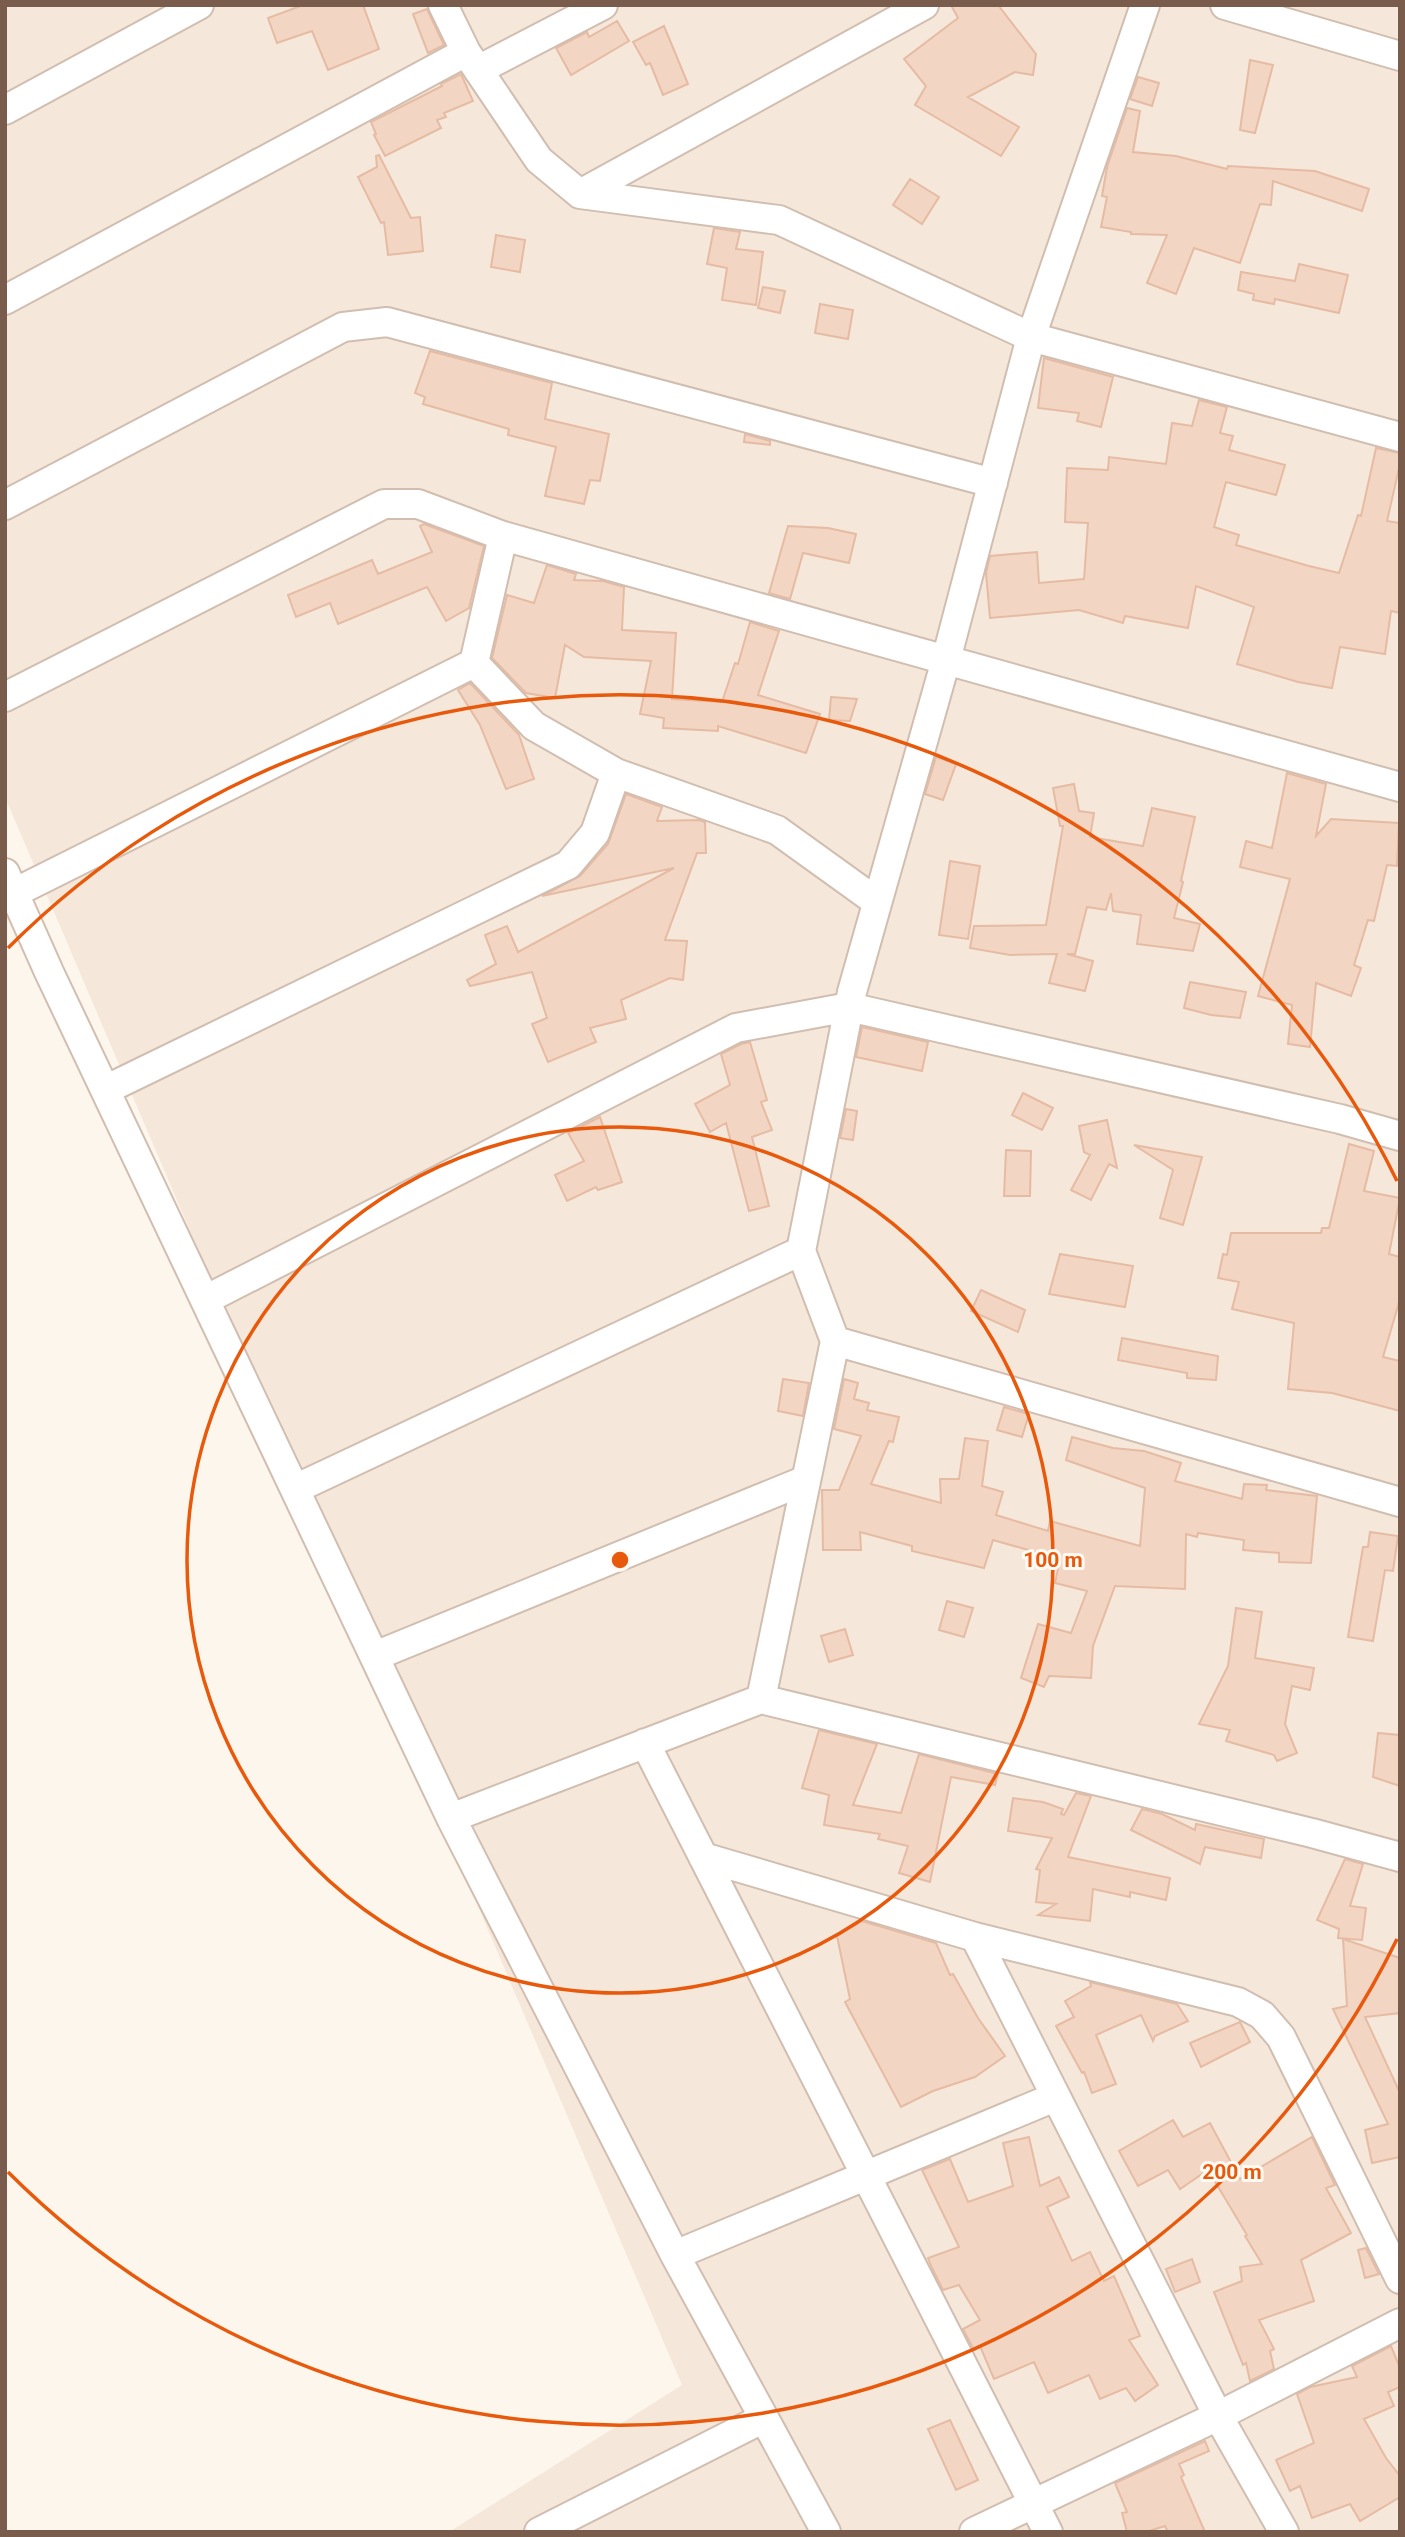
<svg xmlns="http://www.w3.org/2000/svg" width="1405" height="2537" font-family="Roboto,sans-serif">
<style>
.residential{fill:#f5e8da}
.building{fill:#f3d5c3;stroke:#e6bba3;stroke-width:2}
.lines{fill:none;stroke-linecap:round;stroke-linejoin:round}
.street-casing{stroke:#d1beb0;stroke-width:32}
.street{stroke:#fff;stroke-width:28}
.ring{fill:none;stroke:#e8590c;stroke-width:3.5}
.centre{fill:#e8590c;stroke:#fffaf3;stroke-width:3.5}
.ring-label{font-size:21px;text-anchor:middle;font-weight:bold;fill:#e8590c;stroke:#fffaf3;stroke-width:6;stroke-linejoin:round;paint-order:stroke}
</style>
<rect width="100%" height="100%" fill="#fdf6ec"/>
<path class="residential" d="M5,5H1400V2532H449L682,2385L5,797Z"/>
<path class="building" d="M303,5H363L379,49L328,70L312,31L277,43L268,18Z
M951,5H998L1036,54L1033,75L1015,72L968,97L1019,127L1001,156L915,105L926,86L904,59L958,18Z
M427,9L444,45L428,53L413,14Z
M617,21L629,41L571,75L556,48L587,32L589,37Z
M664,26L688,84L663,95L650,63L646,65L633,42Z
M1250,60L1273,65L1255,133L1240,130Z
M461,74L473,101L444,113L446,117L437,120L441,128L385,156L374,135L376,134L371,122L442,86L441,84Z
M1138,77L1159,83L1152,106L1130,99Z
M1127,108L1140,111L1133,152L1176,156L1227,169L1228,166L1315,171L1369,189L1362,211L1273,181L1271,205L1260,204L1240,263L1194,248L1176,294L1147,283L1167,235L1131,234V232L1101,227L1107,197L1102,196L1107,167Z
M379,155L411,218L420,217L423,251L388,255L384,222L381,223L358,177L377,167L376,156Z
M910,179L939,197L922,224L893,205Z
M714,228L740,232L736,249L763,252L756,305L722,300L727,268L707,264Z
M496,235L525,240L520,272L491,267Z
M1299,264L1348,275L1339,313L1275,299L1274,304L1253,300L1254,294L1238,290L1241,272L1295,281Z
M763,287L785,291L780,313L758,308Z
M820,304L853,310L848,339L815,333Z
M430,351L552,383L545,419L609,434L600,481L590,480L584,504L545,496L556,447L508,435L509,429L423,404L425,397L415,393Z
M1044,358L1113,377L1101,427L1077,421L1079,413L1038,408Z
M1199,400L1227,407L1220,433L1233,436L1229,450L1285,465L1276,495L1226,482L1214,527L1239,535L1236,545L1309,566L1339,573L1358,515L1361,516L1376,448L1400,453V464L1387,521L1400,523V613L1391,611L1385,654L1340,647L1332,688L1298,682L1237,664L1254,607L1196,586L1188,628L1125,616L1123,623L1079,610L990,618L986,573L990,556L1037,552L1039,583L1084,579L1088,523L1065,522L1067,468L1108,470L1109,457L1166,464L1172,423L1192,426Z
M745,434L770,441V445L744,442Z
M424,524L484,546L469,608L446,621L427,587L338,624L330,603L296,617L288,595L372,560L378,574L432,552L420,526Z
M788,526L828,528L856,534L849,563L803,553L790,599L769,593Z
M547,565L576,574L574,580L603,581L624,587L622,630L676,633L672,699L722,702L735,663L738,664L750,622L779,631L758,695L820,714L806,753L718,726V731L663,728L664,718L640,714L651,661L584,657L565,645L555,698L526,693L492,658L507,595L534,603Z
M470,683L519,735L534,779L506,789L480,725L458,690Z
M831,697L857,699L850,721L829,720Z
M936,757L956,764L943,800L925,794Z
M1287,773L1326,784L1316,836L1331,819L1399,823L1397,866L1387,865L1374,921L1368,920L1354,965L1361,968L1351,996L1316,983L1310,1047L1288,1044L1292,1005L1258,996L1290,879L1240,867L1246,841L1272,848Z
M1074,784L1079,811L1094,813L1090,837L1143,846L1152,808L1195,817L1181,881L1183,882L1174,918L1200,924L1193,951L1137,944L1141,915L1113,911L1111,893L1106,910L1087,907L1075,954H1067L1093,961L1085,991L1049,983L1057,954L1010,955L970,948L974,926L1046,925L1063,826H1060L1053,788Z
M626,794L662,807L657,821L699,820L705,822L706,853H697L665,940L687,941L683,980L670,978L621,1000L626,1019L590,1028L596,1042L548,1062L532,1024L547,1018L532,972L470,986L467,980L496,964L485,935L507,926L518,952L674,868L542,896L580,876L608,844Z
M950,861L980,866L968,939L939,935Z
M1190,982L1246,992L1240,1018L1211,1015L1184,1008Z
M862,1027L928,1042L922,1071L856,1057Z
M750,1042L767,1100L761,1102L772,1130L752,1137L769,1206L749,1211L726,1123L710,1132L695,1104L730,1085L721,1054L741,1044Z
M1023,1093L1053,1108L1042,1130L1012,1115Z
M846,1109L857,1111L853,1140L840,1138Z
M600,1117L622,1182L598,1190L596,1187L567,1201L555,1175L584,1161L568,1133Z
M1107,1120L1117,1168L1109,1164L1091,1200L1071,1190L1090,1155L1084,1152L1079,1126Z
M1349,1144L1374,1151L1364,1191L1400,1198L1389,1254L1400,1257V1299L1383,1357L1400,1361V1411L1332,1393L1288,1389L1294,1323L1232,1309L1239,1282L1218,1278L1223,1254L1227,1255L1231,1233H1321L1322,1228H1329Z
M1134,1145L1202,1157L1183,1225L1160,1218L1173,1170Z
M1006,1150L1031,1151L1030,1196H1004Z
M1060,1254L1133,1266L1125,1307L1049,1294Z
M981,1290L1025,1310L1018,1332L971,1311Z
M1122,1338L1218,1356L1216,1380L1187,1378V1373L1118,1360Z
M783,1379L809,1383L803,1416L778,1411Z
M844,1379L858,1383L854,1399L869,1403L867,1410L899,1417L893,1442L889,1441L871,1484L941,1503L940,1479H959L965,1438L988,1441L982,1486L1003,1492L996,1515L1048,1531L1050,1521L1140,1546L1145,1488L1066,1460L1072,1437L1113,1448L1144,1451L1181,1463L1175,1481L1242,1499L1244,1484L1267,1485L1266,1490L1317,1496L1311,1563L1279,1562V1553L1243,1550L1244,1540L1198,1533L1197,1537L1186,1534L1185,1589L1115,1586L1093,1646L1091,1678L1049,1676L1044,1687L1021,1678L1038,1624L1071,1633L1087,1591L1055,1583L1060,1559L993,1540L984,1568L912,1551V1546L860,1532L861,1550H823L822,1490H839L861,1436L834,1429Z
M1004,1407L1029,1414L1022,1437L997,1430Z
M1370,1532L1398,1536L1393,1571L1385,1570L1373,1641L1348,1637L1363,1547H1368Z
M947,1601L973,1608L964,1637L939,1630Z
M1236,1608L1262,1612L1255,1658L1314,1668L1310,1690L1292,1686L1285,1724L1297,1753L1277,1761L1274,1755L1226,1741L1230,1730L1199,1724L1228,1666Z
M845,1629L853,1655L829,1662L821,1636Z
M819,1730L877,1744L853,1805L901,1813L919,1754L998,1774L995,1785L951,1777L930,1882L899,1873L908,1846L878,1839L880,1834L824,1825L829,1795L802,1788Z
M1378,1733L1400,1735V1786L1373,1777Z
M1076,1793L1091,1796L1068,1857L1170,1878L1166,1900L1130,1892V1897L1093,1889L1090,1921L1038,1915L1056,1904L1036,1902L1040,1870L1036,1869L1052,1838L1008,1831L1013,1798L1043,1802L1063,1809L1061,1814L1064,1815Z
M1142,1809L1162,1814L1195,1830L1196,1824L1264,1839L1261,1858L1205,1847L1200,1864L1131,1830Z
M1345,1859L1363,1864L1350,1906L1366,1908L1362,1940L1338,1938L1339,1929L1317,1920Z
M862,1921L936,1943L950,1975L953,1974L978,2018L1005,2056L975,2077L933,2091L901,2107L845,2002L850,1999L837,1936Z
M1343,1939L1400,1958V2013L1365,2017L1400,2093V2157L1372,2163L1365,2130L1388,2124L1333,2009L1347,2006Z
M1090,1982L1177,2004L1188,2021L1155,2036L1153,2041L1141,2015L1096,2035L1116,2084L1092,2093L1084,2072L1082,2073L1056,2026L1074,2017L1065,2001L1091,1986Z
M1240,2022L1250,2042L1201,2067L1190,2043Z
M1173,2120L1183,2137L1210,2123L1240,2179L1312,2137L1335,2185L1326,2188L1351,2233L1301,2260L1314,2301L1259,2320L1274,2349L1270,2351L1274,2369L1250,2381L1246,2363L1243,2365L1214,2292L1242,2281L1240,2267L1262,2264L1245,2236L1247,2235L1208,2170L1180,2189L1168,2170L1138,2186L1119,2151Z
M1029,2137L1040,2186L1059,2177L1069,2197L1047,2207L1072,2261L1090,2252L1104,2281L1114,2276L1140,2336L1129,2340L1158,2385L1135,2401L1126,2388L1100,2399L1089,2375L1048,2393L1034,2362L994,2379L980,2346L974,2350L963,2329L980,2320L959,2285L943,2290L932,2268L928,2258L959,2247L922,2170L950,2159L968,2202L1013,2186L1003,2143Z
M1366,2248L1379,2274L1365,2278L1358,2250Z
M1192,2259L1200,2282L1175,2292L1166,2269Z
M1391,2346L1400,2368V2387L1388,2392L1394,2406L1364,2419L1386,2458L1400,2476V2497L1360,2521L1350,2504L1312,2518L1300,2486L1290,2491L1276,2460L1314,2443L1297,2394L1310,2387L1357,2377L1352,2366Z
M950,2420L978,2480L956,2490L928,2429Z
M1205,2441L1209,2451L1179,2464L1184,2475L1181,2477L1205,2532H1168L1165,2526L1146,2532H1127L1122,2513L1127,2512L1115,2483Z"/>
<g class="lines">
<g class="street-casing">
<path id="street" d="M443,5L466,52L539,160L580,194L779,220L1031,337L1400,437
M1225,5L1400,56
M478,70L603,5
M5,110L199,5
M580,194L924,5
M5,300L466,52
M5,505L343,327L387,322L993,483
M474,663L534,726L616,773
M5,697L384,504H418L503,536L1400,787
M5,873L49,972L451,1818L675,2255L764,2418L539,2532
M14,893L474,663L503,536
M105,1090L568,865L595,833L616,773L777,830L877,902
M205,1300L736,1028L849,1007L1340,1119L1400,1136
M835,1341L1400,1502
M295,1489L801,1251
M375,1656L806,1480
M761,1699L835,1341L801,1251L852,992L946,660L1031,337L1145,5
M645,1743L1048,2532
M451,1818L761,1699L1312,1833L1400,1857
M703,1857L975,1937L1238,2002L1262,2015L1281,2037L1400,2279
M975,1937L1218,2416L1284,2532
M675,2255L1055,2097
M764,2418L826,2532
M974,2532L1218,2416L1400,2323"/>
</g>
<use href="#street" class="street"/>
</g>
<g class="ring">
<circle cx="620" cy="1560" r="433"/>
<path d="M1397 1939A865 865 0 0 1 8 2172M8 948A865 865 0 0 1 1397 1181"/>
</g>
<circle cx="620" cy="1560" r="10" class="centre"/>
<g class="ring-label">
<text x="1053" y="1567">100 m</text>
<text x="1232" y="2179">200 m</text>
</g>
<rect width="1405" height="2537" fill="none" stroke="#7a5c4d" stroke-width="14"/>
</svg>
